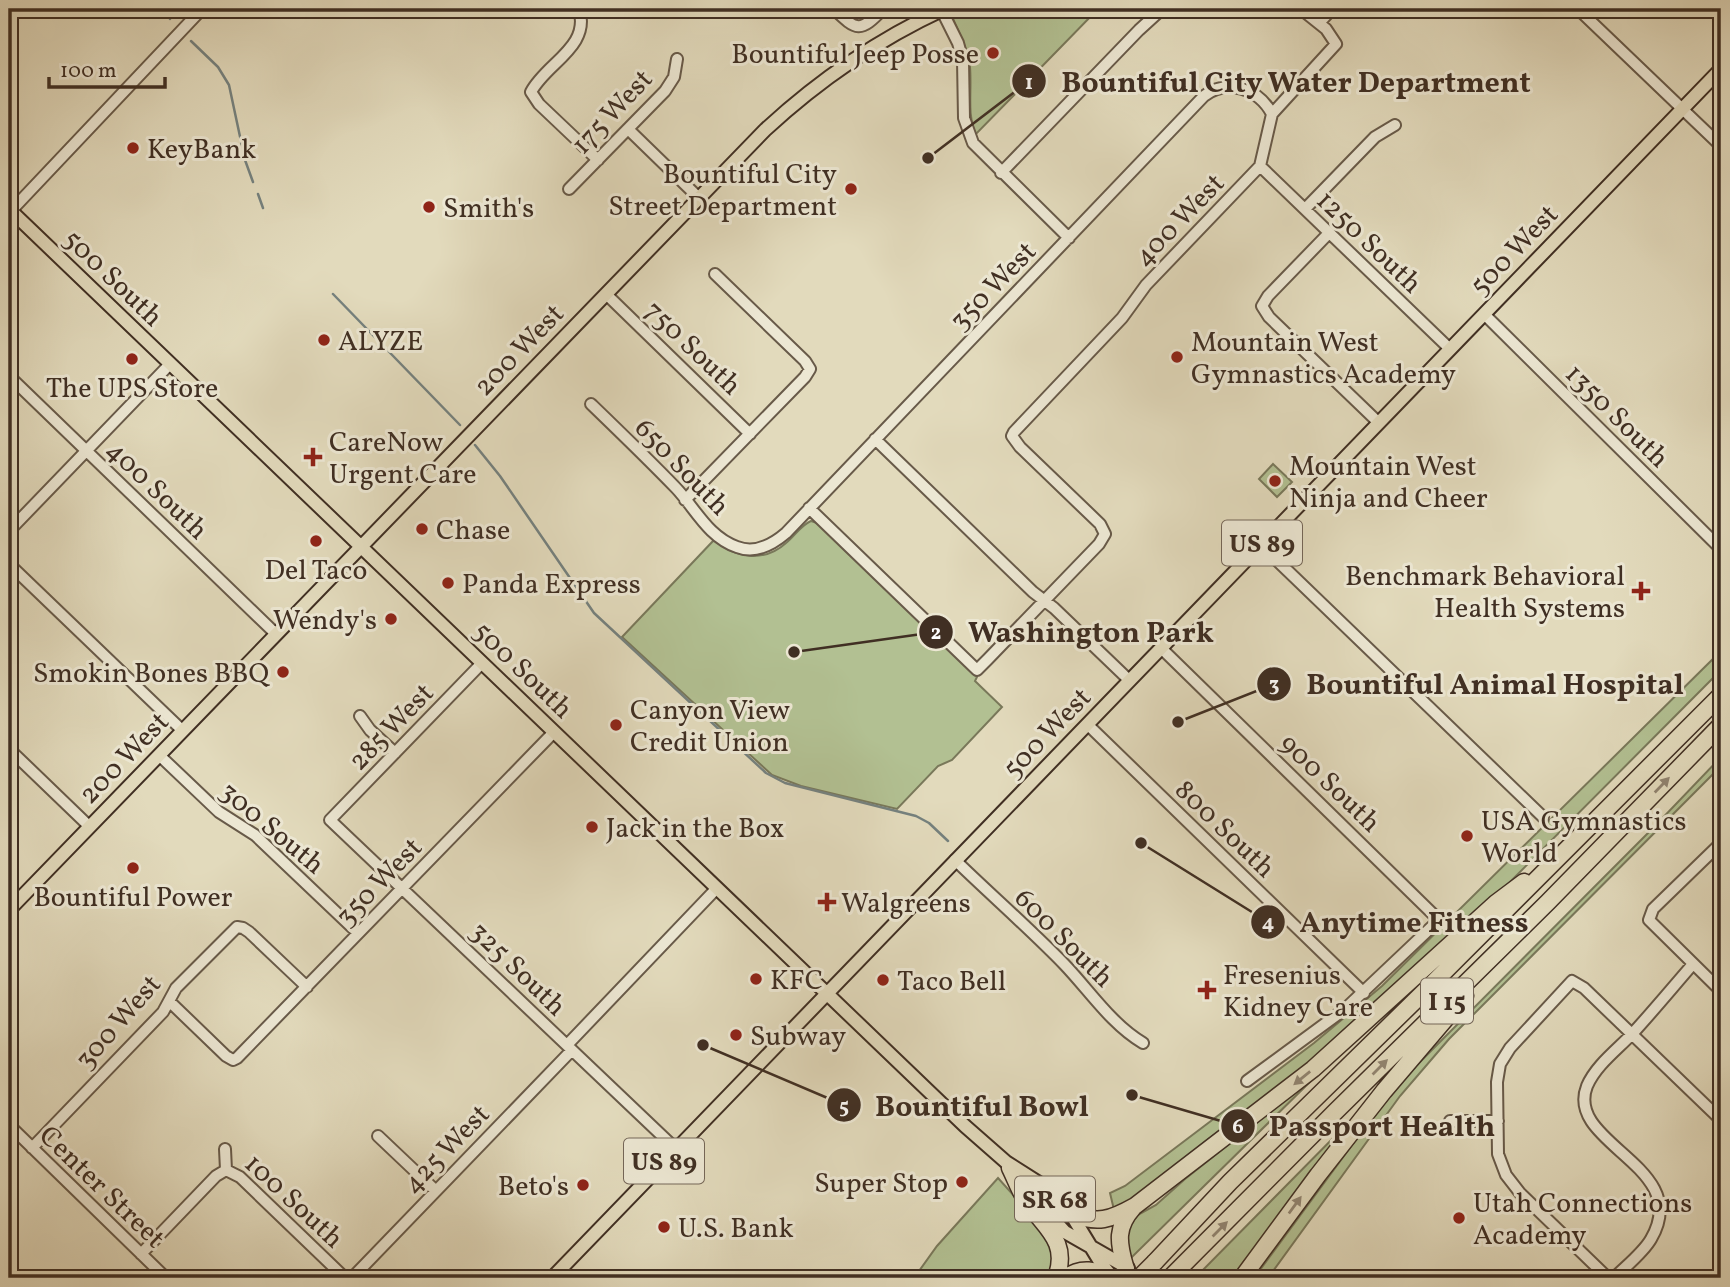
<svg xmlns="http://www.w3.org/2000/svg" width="1730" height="1287" font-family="Vollkorn,serif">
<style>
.green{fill:#b2c092;stroke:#79785a;stroke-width:2}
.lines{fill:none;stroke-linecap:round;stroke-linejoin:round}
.stream{stroke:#75817e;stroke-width:2.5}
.minor-casing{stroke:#685a49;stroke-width:14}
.major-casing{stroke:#402f23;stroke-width:16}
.highway-casing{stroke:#402f23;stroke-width:19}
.minor{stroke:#ece7d3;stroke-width:10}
.major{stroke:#e2dabc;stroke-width:12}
.highway{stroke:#e2dabc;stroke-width:16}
.highway-bridge-casing{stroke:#402f23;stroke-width:19;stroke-linecap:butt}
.highway-bridge{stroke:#e2dabc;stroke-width:16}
.oneway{fill:#918470}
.poi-dot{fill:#8f2418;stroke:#ece7d3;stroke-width:2.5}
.labels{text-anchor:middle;stroke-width:6;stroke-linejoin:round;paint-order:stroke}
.shield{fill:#ece7d3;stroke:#746658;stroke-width:2}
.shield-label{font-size:26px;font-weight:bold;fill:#402f23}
.poi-label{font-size:28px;fill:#402f23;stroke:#ece7d3;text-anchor:start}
.street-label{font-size:28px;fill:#402f23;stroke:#ece7d3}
.leader{fill:none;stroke:#402f23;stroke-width:2.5}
.callout-dot{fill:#402f23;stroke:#ece7d3;stroke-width:2.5}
.mark-label{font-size:21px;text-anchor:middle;font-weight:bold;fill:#fff}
.callout-label{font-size:30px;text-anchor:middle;font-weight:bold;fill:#402f23;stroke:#ece7d3;stroke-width:6;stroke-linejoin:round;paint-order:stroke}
</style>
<rect width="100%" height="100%" fill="#e2dabc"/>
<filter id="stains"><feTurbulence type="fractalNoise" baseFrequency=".00286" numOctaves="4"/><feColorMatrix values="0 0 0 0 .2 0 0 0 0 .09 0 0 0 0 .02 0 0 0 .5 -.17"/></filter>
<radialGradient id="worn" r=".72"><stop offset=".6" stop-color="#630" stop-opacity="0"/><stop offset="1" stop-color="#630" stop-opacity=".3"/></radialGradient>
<path class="green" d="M966,9H1098L975,135C967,112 972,91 970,67C968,50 960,35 953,19L955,14Z
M1273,464L1292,482L1277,497L1259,479Z
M811,521L817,523L977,677L975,681L1002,707L952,760L938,766L897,809L801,786L772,775L622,637L714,540C735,558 764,563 786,543C795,536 801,525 811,521Z
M1721,651V670L1504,888L1300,1072L1207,1140L1115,1214L1110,1193L1125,1186L1314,1043L1382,986Z
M1721,757V766L1449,1039L1400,1096L1268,1278H1254L1372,1118L1408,1074L1653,828Z
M1318,1074L1131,1258L1126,1242L1128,1225L1134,1217L1156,1205L1185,1179Z
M1347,1124H1350L1262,1241L1244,1261L1234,1278H1195Z
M998,1178L1026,1209L1053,1245L1052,1278H914L937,1246Z"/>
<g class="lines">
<path class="stream" d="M165,9L170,19
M191,41L218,67L229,85L245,160L253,182
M258,194L263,208
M333,294L460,425
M475,445L500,476L594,613L766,773L785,783L916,816L929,823L948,841"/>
<g class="minor-casing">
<path id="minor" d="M579,9C591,47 546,63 531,92L539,104L598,160
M834,9C857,31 860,33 883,9
M941,9L958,43L963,61L964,118L973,143L1069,238
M1578,9L1721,146
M1319,23L1332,9
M628,129L699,198
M1260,166L1450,349
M1001,173L1139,30L1162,9
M569,189L665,91L674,77L677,59
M1305,209L1375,137L1395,125
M9,213L202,9
M1329,233L1268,296L1262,306L1269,317L1379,423
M606,294L750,434
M1484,314L1721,549
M9,376L276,634
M591,404C620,432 648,459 676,488C695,508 708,537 737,547C755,554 772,545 786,533L1204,96C1227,78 1259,89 1272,114
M875,439L1033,592L1054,608L1129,680
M685,500L805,377L810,369L805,361L715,274
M809,508L977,670L988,659L1099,544L1105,534L1100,524L1020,447L1012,436L1014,432L1122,318L1146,285L1260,166L1272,114L1336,44L1326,29L1301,9
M9,531L170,364
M1261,545L1543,817
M9,564L183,731
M1161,648L1439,920L1345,1009L1247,1081
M482,663L330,820L676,1149
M360,716L370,730L395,753
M1087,724L1364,993
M9,749L90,827
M159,755L219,812L255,835L358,933
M1721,843L1653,909L1649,920L1721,991
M955,860C991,895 1029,928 1064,964C1089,990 1111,1024 1143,1043
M169,1001L226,1056L233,1060L237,1058L554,732
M567,1045L717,888
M1450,1121H1498
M9,1125L166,1278
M378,1136L436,1191
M32,1148L163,1012L176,988L237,927L243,928L249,932L307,987
M225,1149L226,1170L240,1177L345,1278
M141,1254L216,1176L226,1170
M352,1278L572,1050
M1608,1278L1520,1193L1506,1175L1498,1154L1497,1082L1500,1064L1510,1048L1572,981L1584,988L1721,1120
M1614,1278C1626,1266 1643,1253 1651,1239C1694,1166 1564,1144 1587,1086C1596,1065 1618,1049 1633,1033C1654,1010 1673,987 1693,964"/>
</g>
<g class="major-casing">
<path id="major" d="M9,209L965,1126L1006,1162L1039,1183L1071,1214L1102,1265L1113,1278
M9,910L765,130C819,80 877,40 944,9
M1025,1188L1065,1232L1128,1268
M552,1278L1721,69"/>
</g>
<g class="highway-casing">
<path id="highway" d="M1010,1168C1015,1178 1019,1189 1025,1199C1043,1227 1070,1240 1056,1278
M1071,1214C1098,1224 1110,1220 1135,1206L1313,1069L1496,903L1524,882
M1155,1262L1230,1182L1427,989L1721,695
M1125,1266C1118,1242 1116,1227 1133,1208
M1065,1278C1082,1266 1095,1270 1112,1278
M1170,1278L1335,1112L1548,902L1721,725
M1242,1278L1318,1175L1384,1091L1465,996"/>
</g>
<use href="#minor" class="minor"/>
<use href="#major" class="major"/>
<use href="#highway" class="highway"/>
<g class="highway-bridge-casing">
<path id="highway-bridge" d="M1139,1278L1155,1262"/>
</g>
<use href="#highway-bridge" class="highway-bridge"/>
</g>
<defs><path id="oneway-solid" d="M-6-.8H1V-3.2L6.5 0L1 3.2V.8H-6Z" transform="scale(1.75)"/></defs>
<g class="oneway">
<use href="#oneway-solid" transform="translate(1662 785) rotate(-46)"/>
<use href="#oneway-solid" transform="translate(1380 1067) rotate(-45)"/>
<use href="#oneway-solid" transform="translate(1302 1078) rotate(141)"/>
<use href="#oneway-solid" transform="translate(1295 1205) rotate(-54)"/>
<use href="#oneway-solid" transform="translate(1220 1229) rotate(-45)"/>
</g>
<g class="poi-dot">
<circle cx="993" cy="53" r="7"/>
<circle cx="133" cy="148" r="7"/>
<circle cx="851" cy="189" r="7"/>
<circle cx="429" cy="207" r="7"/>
<circle cx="324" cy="340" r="7"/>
<circle cx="1177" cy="357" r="7"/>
<circle cx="132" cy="359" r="7"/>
<path d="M309.5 446.5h7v7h7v7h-7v7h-7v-7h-7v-7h7z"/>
<circle cx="1275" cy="481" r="7"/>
<circle cx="422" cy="529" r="7"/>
<circle cx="316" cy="541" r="7"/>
<circle cx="448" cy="583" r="7"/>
<path d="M1637.5 580.5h7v7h7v7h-7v7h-7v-7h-7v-7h7z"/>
<circle cx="391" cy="619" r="7"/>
<circle cx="283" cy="672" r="7"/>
<circle cx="616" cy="725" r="7"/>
<circle cx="592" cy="827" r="7"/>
<circle cx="1467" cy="836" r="7"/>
<circle cx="133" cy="868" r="7"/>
<path d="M823.5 891.5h7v7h7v7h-7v7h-7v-7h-7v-7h7z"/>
<circle cx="756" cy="979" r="7"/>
<circle cx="883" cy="980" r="7"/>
<path d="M1203.5 979.5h7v7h7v7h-7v7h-7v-7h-7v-7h7z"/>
<circle cx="736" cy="1035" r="7"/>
<circle cx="962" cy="1182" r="7"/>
<circle cx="583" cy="1185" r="7"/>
<circle cx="1459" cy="1218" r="7"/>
<circle cx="664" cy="1227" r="7"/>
</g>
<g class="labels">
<g class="shield">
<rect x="1222" y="520.5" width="80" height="45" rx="5"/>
<rect x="1421" y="978.5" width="52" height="45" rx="5"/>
<rect x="624" y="1138.5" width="80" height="45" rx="5"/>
<rect x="1015" y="1176.5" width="80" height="45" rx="5"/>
</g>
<g class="shield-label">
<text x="1262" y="552">US 89</text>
<text x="1447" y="1010">I 15</text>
<text x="664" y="1170">US 89</text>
<text x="1055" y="1208">SR 68</text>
</g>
<g class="poi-label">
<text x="979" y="63" text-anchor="end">Bountiful Jeep Posse</text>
<text x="147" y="158">KeyBank</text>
<text x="837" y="183" text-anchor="end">Bountiful City<tspan x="837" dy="32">Street Department</tspan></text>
<text x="443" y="217">Smith's</text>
<text x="338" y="350">ALYZE</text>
<text x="1191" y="351">Mountain West<tspan x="1191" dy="32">Gymnastics Academy</tspan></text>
<text x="132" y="397" text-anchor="middle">The UPS Store</text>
<text x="329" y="451">CareNow<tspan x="329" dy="32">Urgent Care</tspan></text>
<text x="1289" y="475">Mountain West<tspan x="1289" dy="32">Ninja and Cheer</tspan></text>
<text x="436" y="539">Chase</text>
<text x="316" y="579" text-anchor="middle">Del Taco</text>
<text x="1625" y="585" text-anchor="end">Benchmark Behavioral<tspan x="1625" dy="32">Health Systems</tspan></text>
<text x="462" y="593">Panda Express</text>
<text x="377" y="629" text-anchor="end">Wendy's</text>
<text x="269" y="682" text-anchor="end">Smokin Bones BBQ</text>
<text x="630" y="719">Canyon View<tspan x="630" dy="32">Credit Union</tspan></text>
<text x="1481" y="830">USA Gymnastics<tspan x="1481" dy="32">World</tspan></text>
<text x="606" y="837">Jack in the Box</text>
<text x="133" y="906" text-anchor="middle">Bountiful Power</text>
<text x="841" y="912">Walgreens</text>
<text x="1223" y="984">Fresenius<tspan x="1223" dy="32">Kidney Care</tspan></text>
<text x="770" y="989">KFC</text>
<text x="897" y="990">Taco Bell</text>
<text x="750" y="1045">Subway</text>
<text x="948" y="1192" text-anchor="end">Super Stop</text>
<text x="569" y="1195" text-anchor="end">Beto's</text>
<text x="1473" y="1212">Utah Connections<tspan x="1473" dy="32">Academy</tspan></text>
<text x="678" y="1237">U.S. Bank</text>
</g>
<g class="street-label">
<text transform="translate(611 111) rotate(-47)" y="10">175 West</text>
<text transform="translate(1178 219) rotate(-46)" y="10">400 West</text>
<text transform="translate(1370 241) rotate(44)" y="10">1250 South</text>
<text transform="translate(1513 249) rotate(-46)" y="10">500 West</text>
<text transform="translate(114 277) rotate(44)" y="10">500 South</text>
<text transform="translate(992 285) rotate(-46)" y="10">350 West</text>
<text transform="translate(694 347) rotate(44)" y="10">750 South</text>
<text transform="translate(518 349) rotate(-46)" y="10">200 West</text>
<text transform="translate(1618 415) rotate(45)" y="10">1350 South</text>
<text transform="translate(683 466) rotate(46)" y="10">650 South</text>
<text transform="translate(158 489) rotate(44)" y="10">400 South</text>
<text transform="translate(524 669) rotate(44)" y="10">500 South</text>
<text transform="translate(390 726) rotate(-46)" y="10">285 West</text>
<text transform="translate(1046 732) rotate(-46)" y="10">500 West</text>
<text transform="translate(123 757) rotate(-46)" y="10">200 West</text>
<text transform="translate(1331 782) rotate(44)" y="10">900 South</text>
<text transform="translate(273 827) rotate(40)" y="10">300 South</text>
<text transform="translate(1226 828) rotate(44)" y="10">800 South</text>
<text transform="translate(378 881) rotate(-46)" y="10">350 West</text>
<text transform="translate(1065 937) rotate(45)" y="10">600 South</text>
<text transform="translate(519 968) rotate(44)" y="10">325 South</text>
<text transform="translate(117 1021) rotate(-49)" y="10">300 West</text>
<text transform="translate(445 1148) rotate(-46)" y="10">425 West</text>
<text transform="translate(103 1186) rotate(44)" y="10">Center Street</text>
<text transform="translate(295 1200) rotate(43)" y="10">100 South</text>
</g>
</g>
<path class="leader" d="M928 158L1029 81M794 652L936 632M1178 722L1274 684M1141 843L1268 922M703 1045L844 1105M1132 1095L1238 1126"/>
<g class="callout-dot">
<circle cx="928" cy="158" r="7"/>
<circle cx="794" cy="652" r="7"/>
<circle cx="1178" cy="722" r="7"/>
<circle cx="1141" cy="843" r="7"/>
<circle cx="703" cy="1045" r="7"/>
<circle cx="1132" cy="1095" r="7"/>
<circle cx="1029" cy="81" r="18"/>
<circle cx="936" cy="632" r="18"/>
<circle cx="1274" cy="684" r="18"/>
<circle cx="1268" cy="922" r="18"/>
<circle cx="844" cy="1105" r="18"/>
<circle cx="1238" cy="1126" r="18"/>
</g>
<g class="mark-label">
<text x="1029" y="89">1</text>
<text x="936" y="639">2</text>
<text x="1274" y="691">3</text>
<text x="1268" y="929">4</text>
<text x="844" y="1113">5</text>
<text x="1238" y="1133">6</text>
</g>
<g class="callout-label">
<text x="1296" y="92">Bountiful City Water Department</text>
<text x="1091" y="642">Washington Park</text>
<text x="1495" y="694">Bountiful Animal Hospital</text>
<text x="1414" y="932">Anytime Fitness</text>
<text x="982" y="1116">Bountiful Bowl</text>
<text x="1382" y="1136">Passport Health</text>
</g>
<rect width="1730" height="1287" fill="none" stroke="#e2dabc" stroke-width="35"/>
<rect x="10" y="10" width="1709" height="1266" fill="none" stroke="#402f23" stroke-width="3.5"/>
<rect x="18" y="18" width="1695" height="1252" fill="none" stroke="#402f23" stroke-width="2"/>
<path d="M49 77v10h116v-10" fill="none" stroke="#402f23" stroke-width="3.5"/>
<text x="60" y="77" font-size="21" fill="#402f23" stroke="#ece7d3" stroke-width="5" paint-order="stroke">100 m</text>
<rect width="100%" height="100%" filter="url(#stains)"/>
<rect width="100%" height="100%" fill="url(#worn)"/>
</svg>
